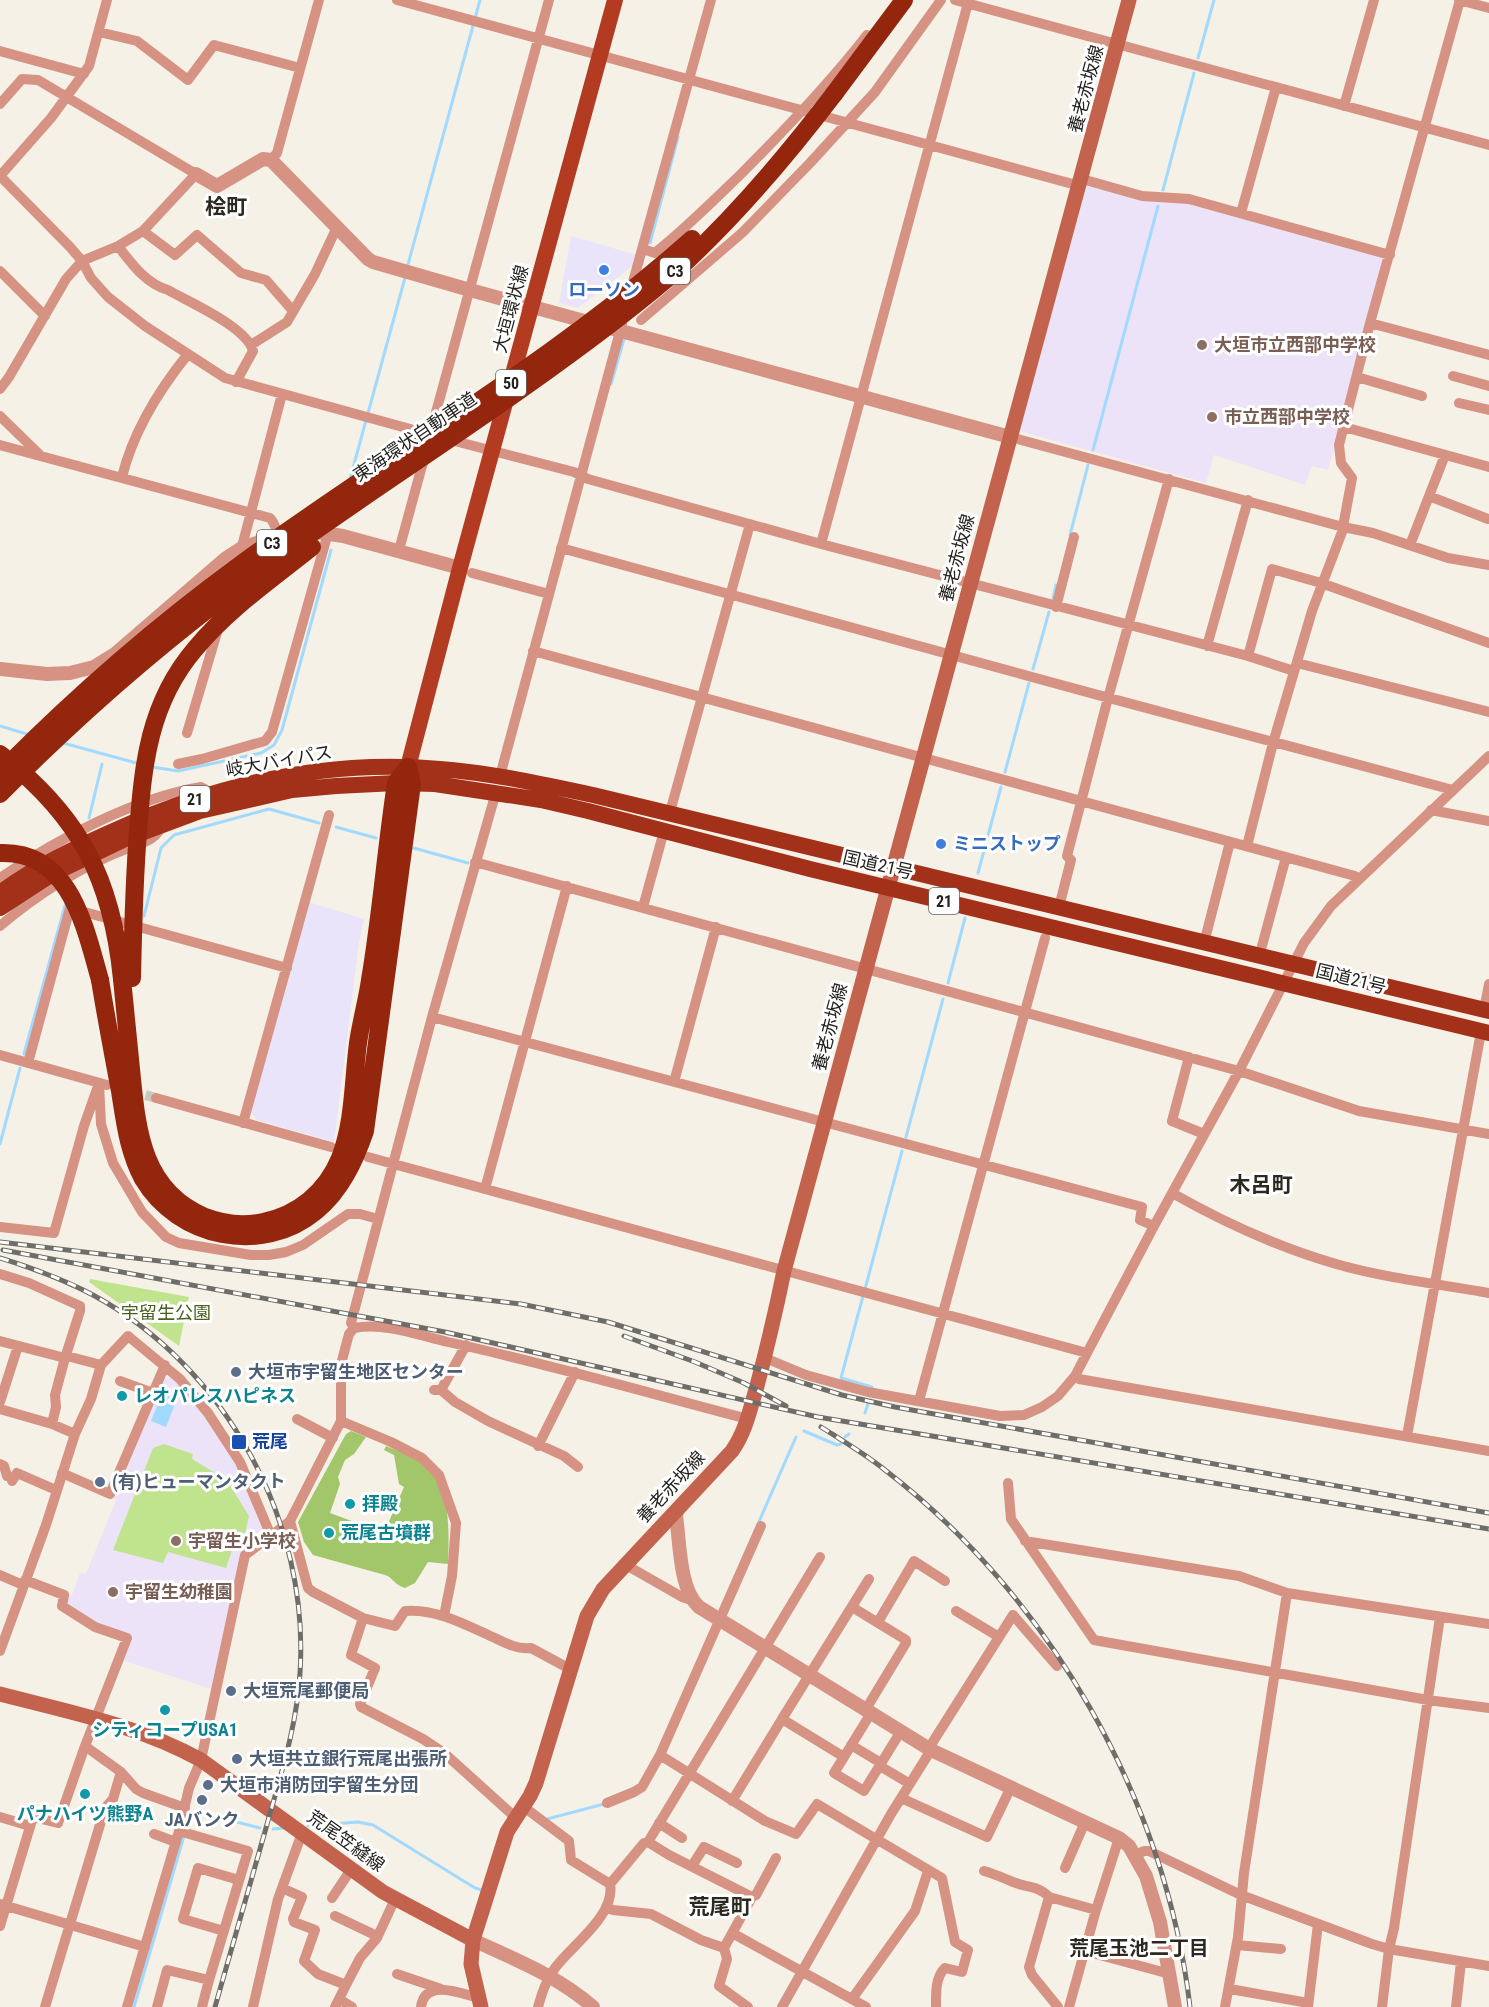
<svg xmlns="http://www.w3.org/2000/svg" width="1489" height="2007" font-family="'Roboto Condensed','Noto Sans JP',sans-serif">
<style>
.commercial{fill:#e9e4fa}
.education{fill:#ece3f8}
.green{fill:#c0e48d}
.forest{fill:#a2c76b}
.water{fill:#a2d9fe}
.lines{fill:none;stroke-linecap:round;stroke-linejoin:round}
.stream{stroke:#a2d9fe;stroke-width:3}
.minor-tunnel{stroke:#cbc8be;stroke-width:10;stroke-dasharray:10 5;stroke-linecap:butt}
.minor{stroke:#d69384;stroke-width:10}
.tertiary{stroke:#d69384;stroke-width:14}
.secondary{stroke:#c3634e;stroke-width:15}
.primary{stroke:#b23b22;stroke-width:16}
.trunk{stroke:#a33018;stroke-width:16}
.motorway{stroke:#94260e;stroke-width:18}
.rail-casing{stroke:#6f6d67;stroke-width:5}
.rail{stroke:#fff;stroke-width:3;stroke-dasharray:9;stroke-linecap:butt}
.motorway-bridge{stroke:#94260e;stroke-width:18}
.shop-dot{fill:#3f7fe0;stroke:#fff;stroke-width:2}
.education-dot{fill:#8d6e63;stroke:#fff;stroke-width:2}
.service-dot{fill:#5c6f8a;stroke:#fff;stroke-width:2}
.culture-dot{fill:#0f9aa8;stroke:#fff;stroke-width:2}
.transit-dot{fill:#1a4fb4;stroke:#fff;stroke-width:2}
.labels{text-anchor:middle;stroke-width:6;stroke-linejoin:round;paint-order:stroke}
.shield{fill:#fff;stroke:#656462;stroke-width:1.5}
.shield-label{font-size:16px;font-weight:bold;fill:#23221e}
.street-label{font-size:18px;fill:#23221e;stroke:#fff}
.shop-label{font-size:18px;font-weight:bold;fill:#366cbe;stroke:#fff}
.education-label{font-size:18px;font-weight:bold;fill:#785e54;stroke:#fff;text-anchor:start}
.park-label{font-size:18px;fill:#486020;stroke:#fff}
.service-label{font-size:18px;font-weight:bold;fill:#4e5e75;stroke:#fff;text-anchor:start}
.culture-label{font-size:18px;font-weight:bold;fill:#0d838f;stroke:#fff;text-anchor:start}
.transit-label{font-size:18px;font-weight:bold;fill:#164399;stroke:#fff;text-anchor:start}
.neighbourhood-label{font-size:20px;font-weight:bold;fill:#2c2921;stroke:#fff}
.quarter-label{font-size:21px;font-weight:bold;fill:#2c2921;stroke:#fff}
</style>
<rect width="100%" height="100%" fill="#f5f1e6"/>
<path class="commercial" d="M571,236L637,255L635,264L578,308L559,303Z
M309,902L364,919L359,942L334,1142L257,1120L250,1111Z"/>
<path class="education" d="M1087,185L1188,203L1382,257L1384,260L1328,470L1312,466L1305,485L1214,455L1206,483L1019,431Z
M172,1377L207,1419L235,1462L264,1533L242,1550L211,1689L122,1660L129,1635L94,1623L65,1605L69,1595H72L80,1573L86,1574L116,1500L113,1498L162,1379Z"/>
<path class="green" d="M90,1279L189,1297L179,1346L89,1282Z
M164,1444L193,1454L192,1459L227,1480L249,1516L244,1538L233,1547L226,1568L168,1552L163,1563L113,1550L153,1448Z"/>
<path class="forest" d="M351,1431L366,1437L354,1454L345,1460L338,1477L340,1484L330,1513L384,1533L404,1487L399,1484L394,1455L384,1450L386,1446C397,1451 411,1455 421,1462C452,1485 449,1530 448,1564L428,1562L415,1583L405,1588C393,1584 394,1578 385,1575L313,1555L304,1542L298,1522L346,1434Z"/>
<path class="water" d="M164,1388L179,1394L166,1427L151,1421Z"/>
<g class="lines">
<path class="stream" d="M1198,58L1214,0
M1163,190L1194,73
M650,243L678,137
M407,268L480,0
M611,384L624,339
M1093,450L1158,206
M350,479L406,274
M1070,535L1088,465
M1053,598L1056,585
M1033,669L1049,612
M0,726L30,735
M63,743L140,764
M152,767L178,771L261,753L274,745L282,730L331,550
M1005,772L1029,683
M89,818L102,764
M336,827L376,838
M410,847L468,863
M978,873L1001,787
M144,916L161,848L174,835L269,809L319,823
M948,983L965,918
M24,1054L66,902
M906,1137L943,999
M0,1144L20,1068
M865,1289L902,1151
M863,1296L841,1378L872,1387
M865,1413L868,1404
M804,1431L837,1445L841,1444
M845,1437L849,1434
M758,1524L796,1437
M547,1819L604,1804
M308,1826L358,1822L373,1825L475,1888L482,1890
M273,1829L284,1828
M186,1830L188,1822L201,1813L260,1828
M134,2007L184,1836"/>
<path class="minor-tunnel" d="M131,1091L156,1098"/>
<path class="minor" d="M397,0L1080,186
M955,0L1489,145
M1459,0L1489,8
M99,32L137,41L188,80L214,45L300,68
M0,51L84,74
M0,104L22,79L38,80L196,174L143,231L118,246L82,261L66,279L9,377L0,389
M1344,106L1374,0
M271,160L277,153L319,0
M0,176L70,247L82,261L91,278L108,297L145,326L225,378L432,435
M0,176L51,118L89,66L107,0
M1082,179L1142,196L1189,199L1390,255
M1241,213L1276,87
M143,231L175,255L197,235L241,273L266,280L293,311
M118,246C131,263 146,284 168,290C189,302 247,327 253,351L236,382
M643,249L655,253C685,229 712,202 740,175C785,130 828,85 867,35
M0,271L45,316
M631,289L711,0
M641,320L743,232L810,163L875,92L941,0
M1370,323L1489,355
M251,345L287,322L315,274L337,227
M1453,376L1489,386
M1357,377L1422,396
M1459,403L1489,410
M0,416L39,454
M1344,427L1489,467
M430,434L549,0
M1010,437L1343,527L1373,533L1448,558L1489,565
M447,439L574,472L588,479L821,544L1248,656L1294,671
M0,445L270,518L273,522L279,535
M122,477C133,432 159,390 188,354
M1429,496L1488,519
M821,544L968,3
M1410,545L1445,455
M561,548C858,629 1155,712 1453,790
M399,550L425,455
M240,554L282,394
M472,573L549,594
M1056,607L1074,537
M1207,646L1248,500
M533,651L1355,876L1358,880
M1248,656L1272,569L1321,583L1489,643
M1297,663L1489,712
M187,733L218,629
M178,764L202,759L265,741L272,732L328,533
M500,776L622,324
M1431,810L1489,821
M670,812L750,524
M1247,846L1273,743L1312,611L1342,532L1352,478L1341,463L1339,445L1370,323L1460,0
M475,862L1239,1071L1359,1111L1489,1134
M0,878C56,840 134,798 201,787L213,794
M643,907L664,831
M1059,907L1071,860L1067,856L1108,698L1169,479
M0,926C35,896 83,865 126,849C141,843 157,841 162,824
M1204,943L1230,842
M1262,946L1286,857
M1484,1010L1489,984
M432,1017L1142,1207L1140,1220L1154,1226
M0,1055L107,1085
M1189,1057L1172,1121L1204,1134
M28,1063L70,908L287,968
M674,1082L716,927
M99,1083L101,1124L113,1163L142,1212L166,1237L179,1243L251,1255H269L286,1252L303,1245L348,1214H360L378,1219
M156,1098L331,1147
M243,1123L329,815
M368,1157L1087,1353
M485,1189L567,886
M1172,1193C1225,1223 1277,1247 1336,1264C1385,1278 1439,1284 1489,1293
M0,1227L54,1233L84,1126L97,1089
M0,1274L29,1283L80,1306V1311L65,1358
M354,1328C384,1322 418,1335 448,1342C549,1364 648,1393 748,1419
M0,1341L65,1358L55,1395L56,1407L52,1424
M67,1356L101,1365L128,1336L180,1379L208,1413L240,1462L271,1536L245,1555L201,1760L189,1788L179,1831L127,2007
M765,1358L806,1375L868,1392L1000,1416L1024,1415L1042,1407L1058,1396L1075,1376L1087,1353L1154,1226L1239,1071L1304,943L1331,906L1489,756
M1075,1376L1079,1379L1489,1451
M120,1381L153,1393
M434,1390H441L455,1402L488,1421L564,1456L578,1467
M441,1390L466,1345
M919,1401L1045,938
M0,1402L18,1346
M0,1409L52,1424L75,1434
M297,1419L333,1438
M341,1421L391,1442L422,1458L439,1475L456,1523L452,1576L444,1616
M1407,1436L1481,1032
M538,1446L575,1372
M0,1464L4,1466L7,1476
M62,1473L110,1494L165,1365
M12,1481L17,1473L56,1490
M1008,1483L1011,1519L1094,1640L1428,1700L1489,1708
M290,1521L306,1581L308,1588L313,1592L363,1618L395,1626L405,1611C436,1608 468,1626 495,1638C505,1643 519,1650 531,1648L570,1669
M761,1526L660,1755L765,1821L796,1834L817,1804L942,1878L955,1942L968,1950L962,1972L945,1968C935,1977 936,1995 936,2007
M271,1536L290,1521L341,1421V1364L349,1334L354,1328L351,1323L432,1017L496,792
M1025,1541L1239,1576L1287,1593L1489,1624
M626,1565L682,1597L691,1600
M0,1575L23,1585
M25,1580L64,1595L62,1606L95,1627L127,1638L85,1746L121,1772L136,1789L143,1793L185,1808
M852,1607L906,1640V1643L866,1709
M956,1611L999,1637
M363,1618L351,1655L375,1668L360,1704L361,1707L423,1739L444,1753L515,1817
M878,1622L914,1561L945,1581
M0,1651L46,1525L75,1434L91,1399L101,1365
M782,1719L869,1579
M851,1745L881,1763
M929,1748L1013,1615L1057,1666
M844,1757L834,1773L864,1791L901,1731
M880,1766L910,1784
M901,1798L987,1837L1011,1787
M732,1801L782,1719L844,1757L871,1713
M607,1803L634,1792L642,1787L660,1755
M522,1808L528,1810L569,1841L571,1860L610,1884C616,1915 571,1946 555,1968C546,1980 542,1993 538,2007
M0,1817L30,1826
M659,1823L682,1838
M154,1834L176,1842
M648,1842L669,1855L752,1897L724,1948L727,1959L719,1986L748,2007
M1136,1855L1144,1851H1149L1241,1895L1372,1944L1389,1949L1489,1966
M692,1866L704,1847L737,1863
M1065,1868L1085,1822
M984,1871C995,1874 1003,1878 1013,1882C1026,1888 1038,1885 1049,1897L1029,1967L1032,1975L1058,2007
M610,1884L644,1843L648,1842L820,1557
M282,1888L302,1897L293,1919L294,1922L315,1930L304,1961L318,1974L346,1985L335,2007
M752,1897L756,1895L776,1858
M1049,1897L1096,1910
M332,1898L352,1868
M0,1904L145,1947
M607,1907L613,1910L651,1914L701,1940L724,1948
M335,1916L377,1936
M0,1926L33,1817L58,1823L85,1746
M224,1931L183,1919L198,1868L239,1880
M734,1934L866,2007
M1237,1945L1281,1949
M1085,1951L1170,1974
M397,1974L441,1989
M346,1985L360,1958L377,1938L395,1899
M1230,1989L1308,2003
M339,1999L352,2007
M852,1999L915,1911L928,1871
M45,2007L105,1808L113,1799L121,1772
M157,2007L167,1970L209,1980L248,1851L179,1831
M202,2007L209,1980
M253,2007L278,1899L302,1833
M421,2007C425,1978 460,1993 479,1998
M782,2007L891,1814L931,1750
M1069,2007L1096,1910L1119,1838
M1225,2007L1238,1937L1244,1873L1287,1593
M1308,2007L1318,1924
M1382,2007L1389,1949L1394,1928L1440,1617
M1456,2007L1461,1962"/>
<path class="tertiary" d="M196,174L217,186L263,159L271,160L368,259L373,262L470,290L1010,437
M310,531L343,536L460,568
M0,669L47,674L70,673L94,667L115,654L225,559L242,548L276,536
M677,1510L676,1516C680,1542 679,1589 699,1607L931,1750L1076,1818L1119,1838L1129,1846L1146,1876L1160,1922L1175,2007
M473,1940C514,1959 558,1976 593,2007"/>
<path class="secondary" d="M0,1694C69,1712 138,1725 201,1760L383,1892L473,1940
M481,2007L471,1964L473,1940L507,1832L530,1796L536,1783L587,1616L603,1589L732,1451C746,1431 750,1409 757,1386C767,1348 776,1310 784,1271L1129,0"/>
<path class="primary" d="M408,767L460,568L615,0"/>
<path class="trunk" d="M0,893C36,866 79,846 120,828C220,784 330,759 440,769C491,773 542,784 593,795L1489,1011
M0,908L52,874L125,839L200,811L292,790L336,786L396,783L435,784L541,800L588,811L810,869L1489,1033"/>
<path class="motorway" d="M834,94L904,0
M100,980C106,1017 113,1054 120,1091C125,1122 128,1151 143,1179C178,1238 262,1256 316,1211C341,1191 355,1160 365,1131L412,784L408,767L396,783C386,849 381,915 370,980C367,1001 361,1022 358,1043C353,1081 354,1122 340,1158C326,1192 298,1215 263,1222C244,1226 223,1224 205,1217C141,1190 137,1129 131,1069C128,1039 125,1009 122,979"/>
<g class="rail-casing">
<path id="rail" d="M0,1242L521,1304L608,1322L842,1395L895,1407L1489,1513
M3,1250L445,1332L818,1417L1489,1529
M0,1258C32,1268 63,1279 93,1295C226,1367 310,1522 300,1673C297,1726 280,1777 266,1828C249,1888 232,1947 215,2007
M624,1336L695,1362L744,1383L786,1406
M821,1427C843,1441 865,1454 885,1470C1050,1597 1166,1800 1190,2007"/>
</g>
<use href="#rail" class="rail"/>
<path class="motorway-bridge" d="M0,754C80,816 112,879 122,979
M0,773C74,698 154,628 240,565C390,455 553,363 692,239
M0,794C78,715 163,641 253,575C351,503 453,439 551,368C594,337 637,305 677,270C735,217 786,157 834,94
M0,853C70,850 85,927 100,980
M132,978C133,929 134,881 138,832C143,764 149,703 195,649C228,609 272,579 312,547"/>
</g>
<g class="shop-dot">
<circle cx="604" cy="270" r="6"/>
<circle cx="941" cy="844" r="6"/>
</g>
<g class="education-dot">
<circle cx="1202" cy="345" r="6"/>
<circle cx="1212" cy="417" r="6"/>
<circle cx="176" cy="1541" r="6"/>
<circle cx="113" cy="1592" r="6"/>
</g>
<g class="service-dot">
<circle cx="236" cy="1372" r="6"/>
<circle cx="100" cy="1482" r="6"/>
<circle cx="231" cy="1691" r="6"/>
<circle cx="237" cy="1759" r="6"/>
<circle cx="208" cy="1785" r="6"/>
<circle cx="202" cy="1800" r="6"/>
</g>
<g class="culture-dot">
<circle cx="122" cy="1396" r="6"/>
<circle cx="350" cy="1504" r="6"/>
<circle cx="329" cy="1533" r="6"/>
<circle cx="165" cy="1710" r="6"/>
<circle cx="85" cy="1794" r="6"/>
</g>
<rect class="transit-dot" x="231" y="1434" width="16" height="16" rx="3"/>
<g class="labels">
<g class="shield">
<rect x="660" y="258" width="30" height="26" rx="4.5"/>
<rect x="496" y="370" width="30" height="26" rx="4.5"/>
<rect x="257" y="530" width="30" height="26" rx="4.5"/>
<rect x="180" y="786" width="30" height="26" rx="4.5"/>
<rect x="929" y="888" width="30" height="26" rx="4.5"/>
</g>
<g class="shield-label">
<text x="675" y="277">C3</text>
<text x="511" y="389">50</text>
<text x="272" y="549">C3</text>
<text x="195" y="805">21</text>
<text x="944" y="907">21</text>
</g>
<g class="street-label">
<text transform="translate(1086 89) rotate(-75)" y="6">養老赤坂線</text>
<text transform="translate(511 309) rotate(-75)" y="6">大垣環状線</text>
<text transform="translate(415 437) rotate(-34)" y="6">東海環状自動車道</text>
<text transform="translate(957 558) rotate(-75)" y="6">養老赤坂線</text>
<text transform="translate(279 761) rotate(-10)" y="6">岐大バイパス</text>
<text transform="translate(878 865) rotate(13)" y="6">国道21号</text>
<text transform="translate(1351 979) rotate(14)" y="6">国道21号</text>
<text transform="translate(830 1027) rotate(-75)" y="6">養老赤坂線</text>
<text transform="translate(671 1487) rotate(-47)" y="6">養老赤坂線</text>
<text transform="translate(346 1841) rotate(36)" y="6">荒尾笠縫線</text>
</g>
<g class="shop-label">
<text x="604" y="296">ローソン</text>
<text x="953" y="850" text-anchor="start">ミニストップ</text>
</g>
<g class="education-label">
<text x="1214" y="351">大垣市立西部中学校</text>
<text x="1224" y="423">市立西部中学校</text>
<text x="188" y="1547">宇留生小学校</text>
<text x="125" y="1598">宇留生幼稚園</text>
</g>
<g class="park-label">
<text x="166" y="1319">宇留生公園</text>
</g>
<g class="service-label">
<text x="248" y="1378">大垣市宇留生地区センター</text>
<text x="112" y="1488">(有)ヒューマンタクト</text>
<text x="243" y="1697">大垣荒尾郵便局</text>
<text x="249" y="1765">大垣共立銀行荒尾出張所</text>
<text x="220" y="1791">大垣市消防団宇留生分団</text>
<text x="202" y="1826" text-anchor="middle">JAバンク</text>
</g>
<g class="culture-label">
<text x="134" y="1402">レオパレスハピネス</text>
<text x="362" y="1510">拝殿</text>
<text x="341" y="1539">荒尾古墳群</text>
<text x="165" y="1736" text-anchor="middle">シティコープUSA1</text>
<text x="85" y="1820" text-anchor="middle">パナハイツ熊野A</text>
</g>
<g class="transit-label">
<text x="252" y="1448">荒尾</text>
</g>
<g class="neighbourhood-label">
<text x="1139" y="1955">荒尾玉池二丁目</text>
</g>
<g class="quarter-label">
<text x="226" y="214">桧町</text>
<text x="1261" y="1192">木呂町</text>
<text x="720" y="1914">荒尾町</text>
</g>
</g>
</svg>
